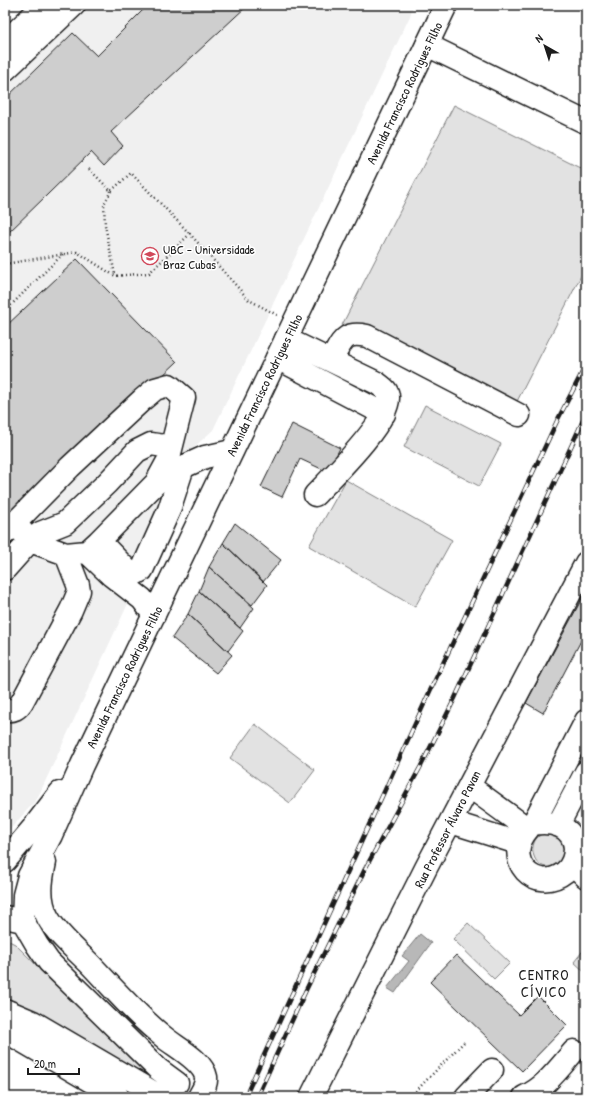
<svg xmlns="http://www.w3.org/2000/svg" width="591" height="1102" font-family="'Patrick Hand',sans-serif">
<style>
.built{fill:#f0f0f0}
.green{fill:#e2e2e2;stroke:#7f7f7f}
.water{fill:#b8b8b8;stroke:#7a7a7a}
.building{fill:#cecece;stroke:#1c1c1c}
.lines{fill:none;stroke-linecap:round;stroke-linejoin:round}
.minor-casing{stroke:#1c1c1c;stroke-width:25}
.major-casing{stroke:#1c1c1c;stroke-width:25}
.path{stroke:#1c1c1c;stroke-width:2.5;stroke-dasharray:1 3;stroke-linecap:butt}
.minor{stroke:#fff;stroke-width:22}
.major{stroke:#fff;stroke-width:22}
.rail-casing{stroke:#1c1c1c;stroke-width:4.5}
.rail{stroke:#fff;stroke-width:3;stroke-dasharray:9;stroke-linecap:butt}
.labels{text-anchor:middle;stroke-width:3;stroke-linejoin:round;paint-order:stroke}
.street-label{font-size:13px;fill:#1c1c1c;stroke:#fff}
.poi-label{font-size:13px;fill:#1c1c1c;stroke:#fff;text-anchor:start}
.quarter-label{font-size:15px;letter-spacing:1px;fill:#1c1c1c;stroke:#fff}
</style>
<rect width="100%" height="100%" fill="#fff"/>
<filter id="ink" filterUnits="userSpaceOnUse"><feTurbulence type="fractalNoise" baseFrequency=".025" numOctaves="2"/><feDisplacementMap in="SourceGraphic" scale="8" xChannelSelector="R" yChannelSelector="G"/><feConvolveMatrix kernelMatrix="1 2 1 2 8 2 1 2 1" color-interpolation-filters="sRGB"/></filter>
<g filter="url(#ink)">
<path class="built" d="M85,5H413L410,16L213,430L192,449L126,585L132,595L37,799L5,835V82Z"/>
<path class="green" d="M454,105L586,171V266L509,417L339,331Z
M425,405L501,444L479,486L404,447Z
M346,480L452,540L415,607L309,546Z
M255,724L315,770L290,803L230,758Z
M546,832H552L569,847L559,867C555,867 550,868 546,867C534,865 529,849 536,839C538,836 542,834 546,832Z
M468,923L510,963L494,979L453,939Z
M5,939L15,944L159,1086L5,1002Z
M586,947V973L574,962Z"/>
<path class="water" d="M420,934L431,943L395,993L387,988L409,961L402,956Z"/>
<path class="building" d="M148,5H248L111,132L123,146L104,166L91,152L5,236V99L73,33L97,56Z
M77,259L177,362L5,524V327Z
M292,424L340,448L328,472L300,459L282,497L261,487Z
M235,523L281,560L263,582L223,543Z
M223,543L267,585L252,605L209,567Z
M209,567L254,608L240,628L199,591Z
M199,591L243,631L228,651L188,614Z
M586,591V631L543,713L526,703Z
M188,614L232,655L216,673L172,638Z
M456,955L519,1015L538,996L567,1025L522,1071L430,982Z"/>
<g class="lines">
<g class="minor-casing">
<path id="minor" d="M5,42L44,5
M427,45L583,121H586
M5,70L74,5
M286,339L377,383C382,387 388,390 388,397C390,421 333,476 315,495
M277,358L384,414
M331,360C343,341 343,331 367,336L519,415
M5,533L70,467L142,400L155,389L169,385L184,398L168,461L156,483L99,541L87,552L66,554
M99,541L129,572L135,574L142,570L169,510L183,467L205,457L232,451
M87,552L111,575L142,599L154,615
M5,569L30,541L40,533L65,523L107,483L137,451L151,444L171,447
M5,710C14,711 17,709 22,702L71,610L79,591L78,585L66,554L30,541L15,523
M469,786L528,829C501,860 536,895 565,872C572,866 575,858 575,848C573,825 551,821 533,824
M451,822L518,843
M533,824L586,721
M558,825L586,772
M573,864L586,877
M311,1097L426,868L586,563
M466,1097L492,1070
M524,1097C545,1088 559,1068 574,1051"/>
</g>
<g class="major-casing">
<path id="major" d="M5,861L33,828L60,793
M45,862C41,881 38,899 48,918C57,934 76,950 89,963C113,988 137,1016 165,1038C176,1047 203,1061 206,1077C207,1085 202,1091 199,1097
M5,917L23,921L37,945L49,962L158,1069L177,1083
M23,921L24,895L29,876L51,835L82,765L446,5
M5,1010L33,1022L161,1097
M5,1031L118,1097"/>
</g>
<path class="path" d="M89,169L111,191L131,173L190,234
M111,191L104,204L105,225L115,275
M5,264L77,252L115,276L149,273L190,234L249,300L277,315
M5,311L63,254
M410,1097L466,1040"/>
<use href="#minor" class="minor"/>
<use href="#major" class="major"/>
<g class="rail-casing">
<path id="rail" d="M245,1097L430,691L558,419L586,365
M257,1097L306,990L365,869L421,766L455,698L586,414"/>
</g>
<use href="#rail" class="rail"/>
</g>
</g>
<defs>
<g id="university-ring" transform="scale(0.9)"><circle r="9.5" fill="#fff" stroke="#d1495b" stroke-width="1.5"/><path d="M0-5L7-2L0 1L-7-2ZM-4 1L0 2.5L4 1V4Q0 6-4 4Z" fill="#d1495b"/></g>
</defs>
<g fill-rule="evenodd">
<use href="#university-ring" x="150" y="256"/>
</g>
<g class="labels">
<g class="street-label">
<text transform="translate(404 93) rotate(-64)" y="5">Avenida Francisco Rodrigues Filho</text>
<text transform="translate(264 385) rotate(-64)" y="5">Avenida Francisco Rodrigues Filho</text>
<text transform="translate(124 677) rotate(-64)" y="5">Avenida Francisco Rodrigues Filho</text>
<text transform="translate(447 829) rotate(-63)" y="5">Rua Professor Álvaro Pavan</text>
</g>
<g class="poi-label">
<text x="163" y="254">UBC - Universidade<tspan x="163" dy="15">Braz Cubas</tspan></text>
</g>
<g class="quarter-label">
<text x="544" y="980">CENTRO<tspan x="544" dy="17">CÍVICO</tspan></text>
</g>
</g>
<rect width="591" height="1102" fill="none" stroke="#fff" stroke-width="20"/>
<rect x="10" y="10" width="571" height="1082" fill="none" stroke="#1c1c1c" stroke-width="1.5" filter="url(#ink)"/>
<g transform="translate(545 46) rotate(321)" stroke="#ffffff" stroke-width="3" paint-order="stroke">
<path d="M0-3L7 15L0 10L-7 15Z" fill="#1c1c1c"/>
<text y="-6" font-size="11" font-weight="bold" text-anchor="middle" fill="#1c1c1c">N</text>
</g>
<path d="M28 1068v6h51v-6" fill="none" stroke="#1c1c1c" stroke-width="2"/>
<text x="34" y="1068" font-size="12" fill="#1c1c1c" stroke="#ffffff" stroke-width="3" paint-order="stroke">20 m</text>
</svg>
